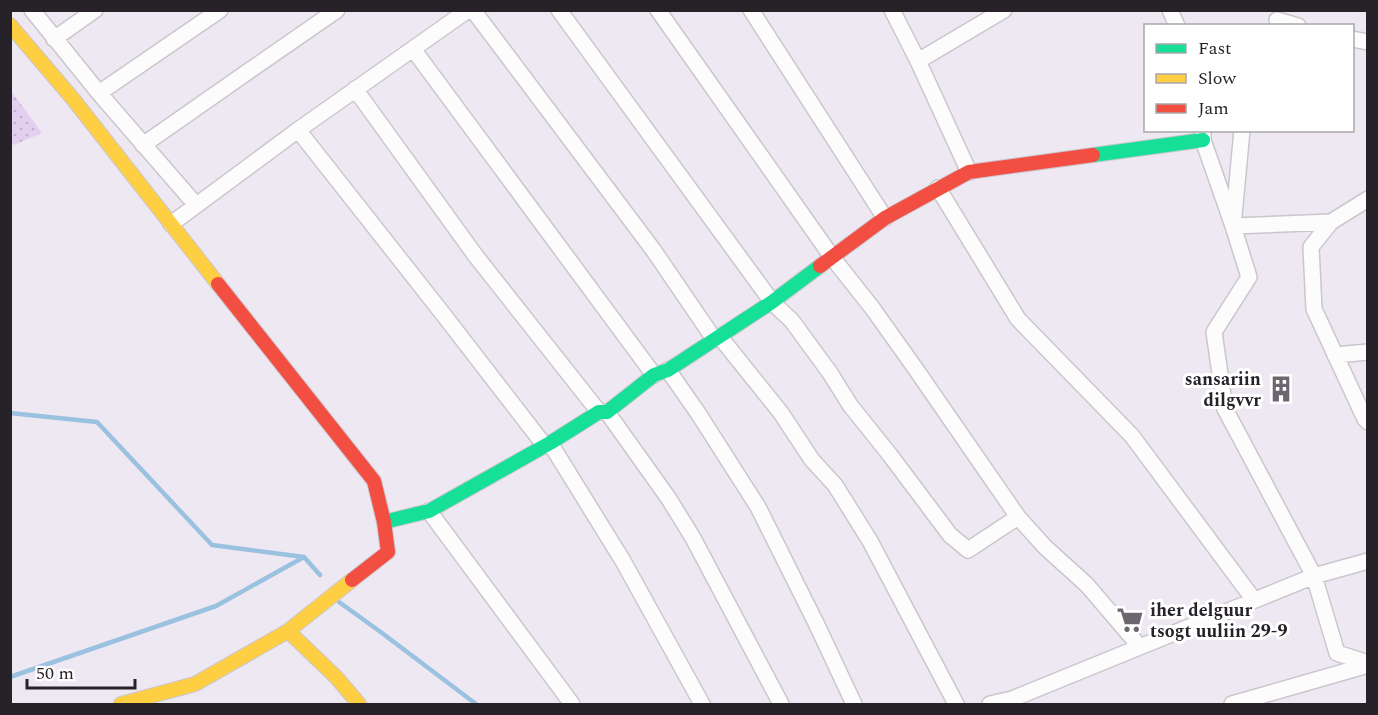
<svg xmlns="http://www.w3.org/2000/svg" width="1378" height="715" font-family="Spectral,serif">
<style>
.grass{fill:url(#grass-dots)}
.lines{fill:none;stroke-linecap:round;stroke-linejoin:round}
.stream{stroke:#9bc1e0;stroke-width:4.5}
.street-casing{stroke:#cbc6cd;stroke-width:18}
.fast-casing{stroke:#cbc6cd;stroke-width:16}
.slow-casing{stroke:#cbc6cd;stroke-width:16}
.jam-casing{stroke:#cbc6cd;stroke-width:16}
.street{stroke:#fcfcfd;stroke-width:15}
.fast{stroke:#16e098;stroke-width:14}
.slow{stroke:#ffcf43;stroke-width:14}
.jam{stroke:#f24e42;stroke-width:14}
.labels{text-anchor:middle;stroke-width:6;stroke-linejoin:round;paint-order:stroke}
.poi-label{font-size:18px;font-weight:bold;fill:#262228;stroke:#fff;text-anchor:end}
</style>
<defs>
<pattern id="grass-dots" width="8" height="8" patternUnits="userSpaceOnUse" patternTransform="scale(1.5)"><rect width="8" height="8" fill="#e3cfef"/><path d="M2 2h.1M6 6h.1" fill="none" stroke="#c3b1cd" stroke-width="1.8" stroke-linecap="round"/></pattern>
</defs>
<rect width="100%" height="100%" fill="#eee8f2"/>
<path class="grass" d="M11,91L42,133L14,145L11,142Z"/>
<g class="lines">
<path class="stream" d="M10,413L97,422L212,545L304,557
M339,602L382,633L476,704
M10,677L216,606L304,557L320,575"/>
<g class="street-casing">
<path id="street" d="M32,10L99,93L196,205
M473,10L654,251L714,339
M559,10L772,302L792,321L830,373L850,405L890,455L950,535L968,550L1018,517
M658,10L832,257L873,309L915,368L1018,517L1045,547L1087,585L1140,647
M751,10L885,218
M892,10L918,61L969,172
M1170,10L1177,26
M1277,20L1298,26
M54,39L95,10
M1352,39L1368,42
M413,49L654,375
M918,61L1004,10
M355,89L475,255L599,412
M99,93L220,10
M298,130L443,314L545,446
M1242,130L1233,226L1249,277L1214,332L1225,409L1314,576L1337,653L1368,663
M1203,132V140L1233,226L1331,222L1368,199
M143,145L246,73L337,10
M938,188L1018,319L1132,436L1254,600
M1331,222L1311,247L1314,309L1365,419L1368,422
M171,224L298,130L468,10
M720,337L781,413L812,460L835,485L870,541L956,704
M1335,355L1368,352
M668,370L698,413L758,507L816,623L854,704
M607,412L669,499L693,538L781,704
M550,443L623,561L702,704
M429,511L572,704
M990,704L1012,699L1314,576L1368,561
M1232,704L1368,665"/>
</g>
<g class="fast-casing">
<path id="fast" d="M1093,155L1203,140
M384,522L429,511L550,443L599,412H607L654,375L668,370L772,302L820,266"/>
</g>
<g class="slow-casing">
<path id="slow" d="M10,25L73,99L218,284
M288,631L336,677L359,704
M121,704L195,684L288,631L352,580"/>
</g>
<g class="jam-casing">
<path id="jam" d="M820,266L885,218L969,172L1093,155
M218,284L374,481L384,522L388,552L352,580"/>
</g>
<use href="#street" class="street"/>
<use href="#fast" class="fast"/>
<use href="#slow" class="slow"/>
<use href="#jam" class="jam"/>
</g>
<defs>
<g id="building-bare" transform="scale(2.07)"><path d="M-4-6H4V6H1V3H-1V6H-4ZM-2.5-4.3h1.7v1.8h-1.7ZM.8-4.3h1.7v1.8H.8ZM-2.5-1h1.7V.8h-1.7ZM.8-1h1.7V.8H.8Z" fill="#6c676f" stroke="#fff" stroke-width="2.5" paint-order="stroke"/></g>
<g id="supermarket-bare" transform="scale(2.07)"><path d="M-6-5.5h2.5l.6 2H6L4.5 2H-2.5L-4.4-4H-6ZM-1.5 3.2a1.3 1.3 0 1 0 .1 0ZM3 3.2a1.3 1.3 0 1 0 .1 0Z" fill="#6c676f" stroke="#fff" stroke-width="2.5" paint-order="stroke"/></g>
</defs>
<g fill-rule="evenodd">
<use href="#building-bare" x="1281" y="389"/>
<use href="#supermarket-bare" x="1130" y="620"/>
</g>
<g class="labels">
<g class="poi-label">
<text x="1261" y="385">sansariin<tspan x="1261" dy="21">dilgvvr</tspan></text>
<text x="1150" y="616" text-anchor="start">iher delguur<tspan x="1150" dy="21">tsogt uuliin 29-9</tspan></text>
</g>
</g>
<rect width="1378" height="715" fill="none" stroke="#262228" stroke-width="24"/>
<rect x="1144" y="24" width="210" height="108" fill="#ffffff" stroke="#a8a7a9" stroke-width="1.5"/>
<rect x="1156" y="44" width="30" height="9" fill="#16e098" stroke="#a8a7a9" stroke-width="1.5"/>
<text x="1198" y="54" font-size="18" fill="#262228">Fast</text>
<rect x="1156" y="74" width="30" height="9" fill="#ffcf43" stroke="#a8a7a9" stroke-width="1.5"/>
<text x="1198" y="84" font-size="18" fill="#262228">Slow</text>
<rect x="1156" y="104" width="30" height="9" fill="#f24e42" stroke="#a8a7a9" stroke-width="1.5"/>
<text x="1198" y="114" font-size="18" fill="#262228">Jam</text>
<path d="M27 679v9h108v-9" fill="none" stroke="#262228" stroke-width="3"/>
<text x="36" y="679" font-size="18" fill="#262228" stroke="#ffffff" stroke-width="4.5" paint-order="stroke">50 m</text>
</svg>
